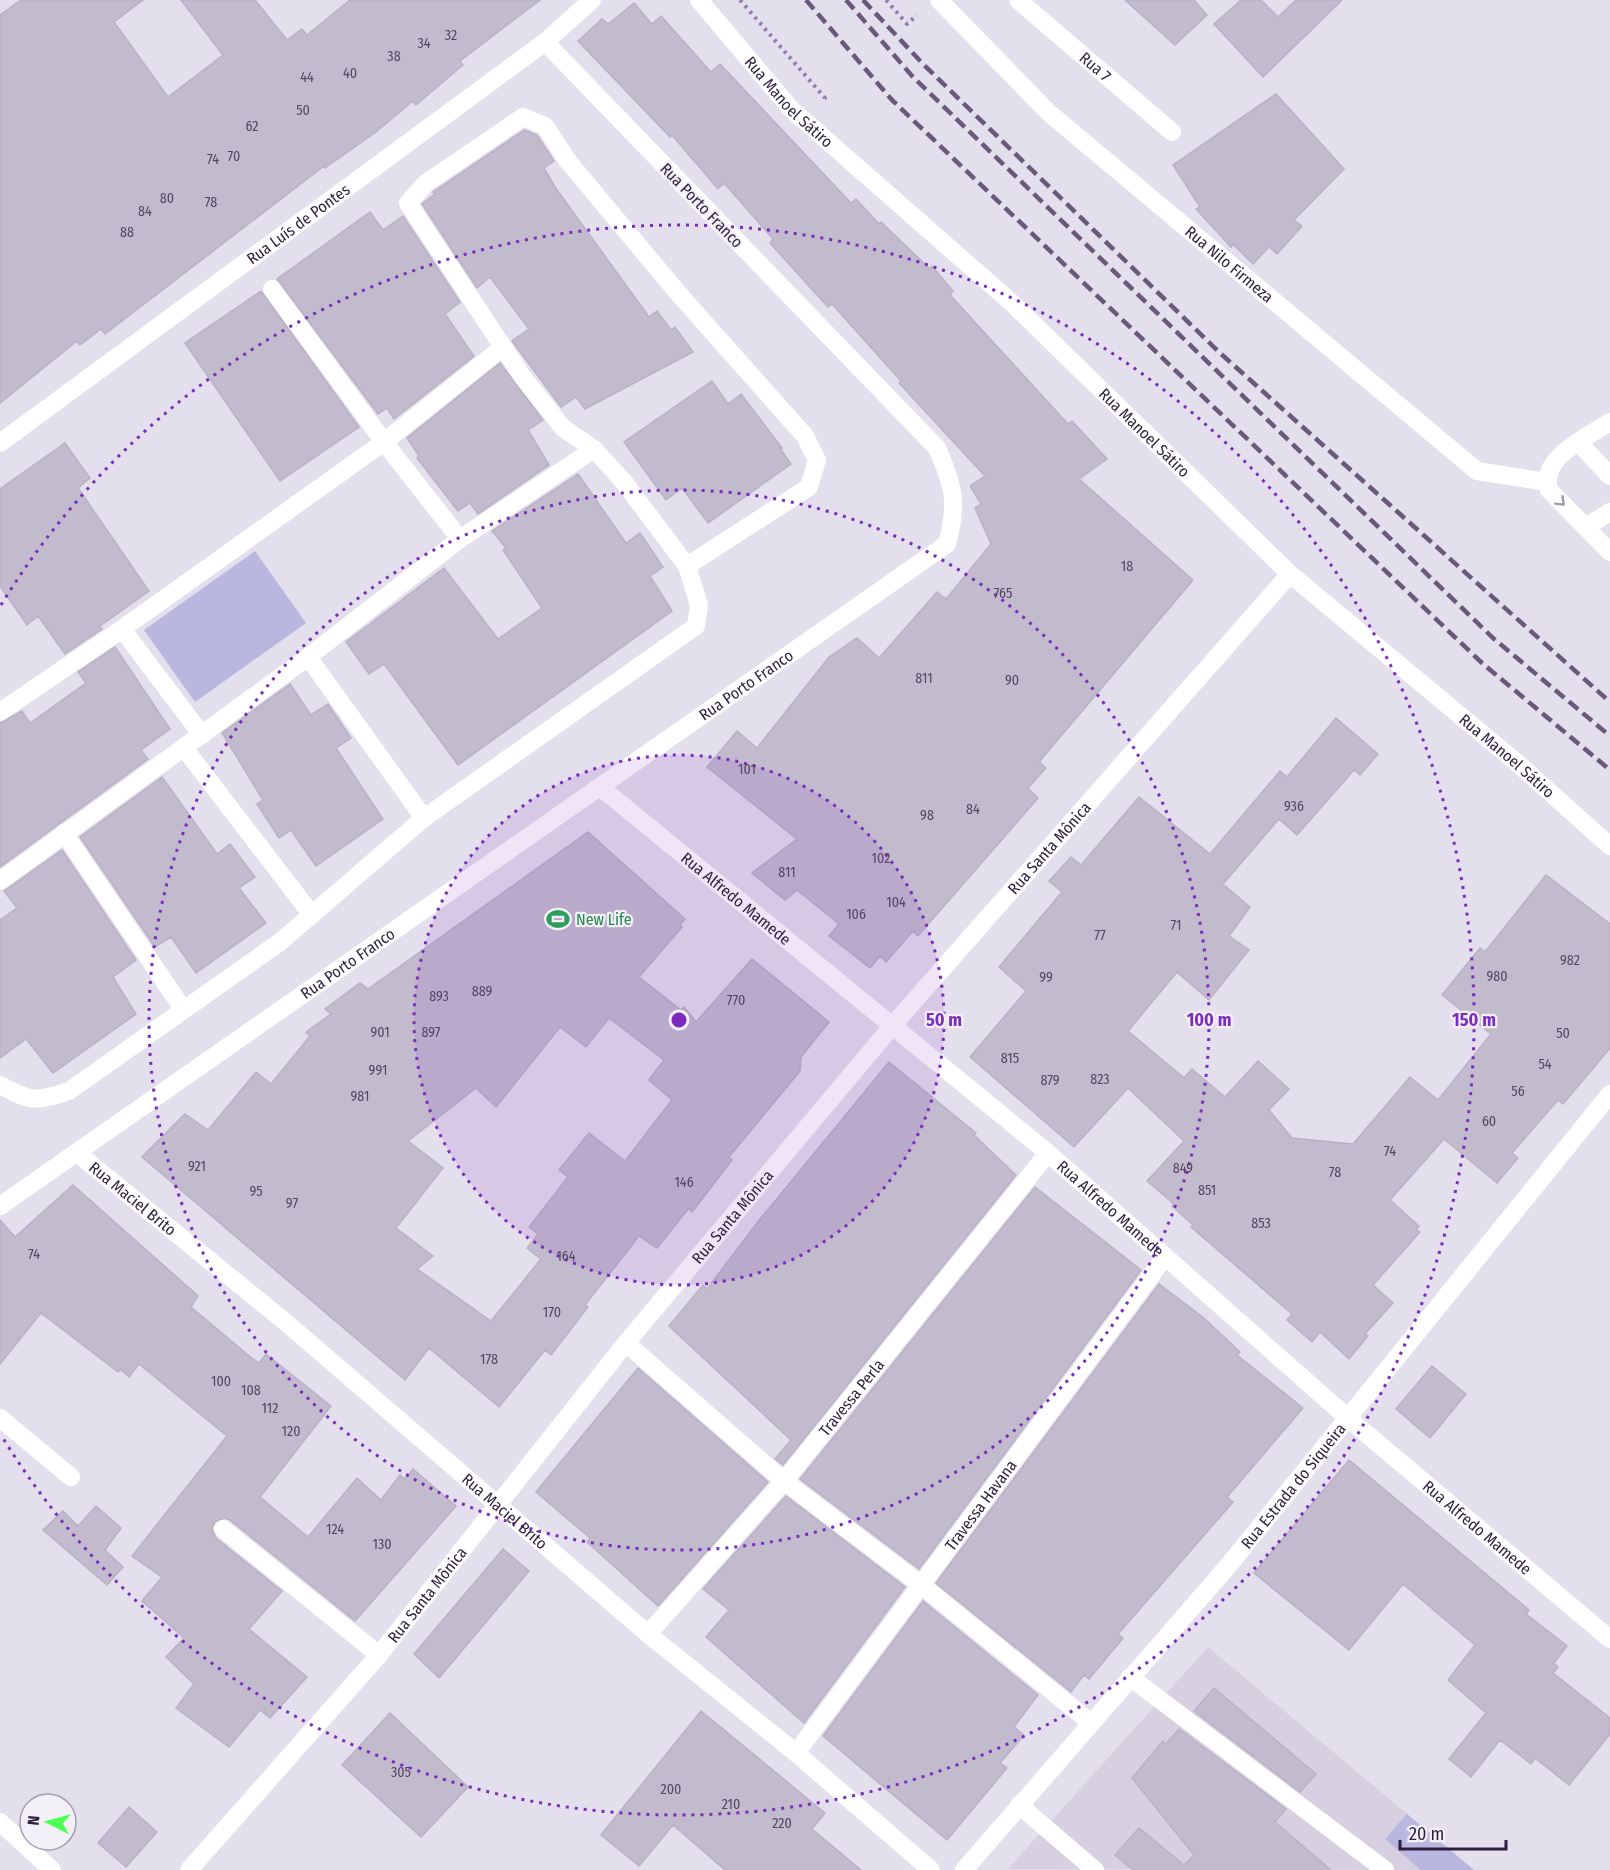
<svg xmlns="http://www.w3.org/2000/svg" width="1610" height="1870" font-family="'Fira Sans Condensed',sans-serif">
<style>
.built{fill:#d6d0e0}
.green{fill:#b9b6e0}
.building{fill:#c2bbcd;stroke:#b9b1c6;stroke-width:1.5;fill-rule:evenodd}
.lines{fill:none;stroke-linecap:round;stroke-linejoin:round}
.path{stroke:#977cb3;stroke-width:4;stroke-dasharray:3 4.5;stroke-linecap:butt}
.minor{stroke:#fff;stroke-width:18}
.rail{stroke:#6a597a;stroke-width:4.5;stroke-dasharray:12 6;stroke-linecap:butt}
.oneway{stroke:#a19aa8}
.ring{fill:none;stroke:#7b2cbf;stroke-width:3;stroke-dasharray:3 6}
.labels{text-anchor:middle;stroke-width:4.5;stroke-linejoin:round;paint-order:stroke}
.number-label{font-size:14px;fill:#544562}
.street-label{font-size:16px;fill:#2f1e3e;stroke:#f3f0f8}
.leisure-label{font-size:16px;fill:#27864d;stroke:#f3f0f8;text-anchor:start}
.centre{fill:#7b2cbf;stroke:#f3f0f8;stroke-width:3}
.ring-label{font-size:18px;text-anchor:middle;font-weight:bold;fill:#7b2cbf;stroke:#f3f0f8;stroke-width:4.5;stroke-linejoin:round;paint-order:stroke}
</style>
<rect width="100%" height="100%" fill="#e4dfec"/>
<path class="built" d="M1208,1647L1474,1870L1008,1869Z"/>
<path class="green" d="M255,551L306,623L195,702L144,630Z
M1407,1814L1474,1870H1421L1385,1839Z"/>
<path class="building" d="M21,0H143L114,22L168,97L223,55L181,0H255L287,40L302,29L307,35L350,0H540L460,61L463,65L416,105L413,101L376,132L325,168L324,166L105,334L101,329L80,345L77,341L0,403V15Z
M1125,0H1194L1207,15L1175,45Z
M1241,0H1261L1278,17L1296,0H1342L1263,77L1214,24Z
M634,3L652,24L661,16L711,72L720,64L851,203L856,199L879,224L881,222L930,269L932,266L953,291L950,295L1068,424L1072,421L1107,459L1079,479L1193,580L1039,762L1046,768L1028,788L1038,798L918,936L913,931L886,962L880,956L870,968L829,936L839,924L797,890L785,900L752,873L797,839L707,767L737,731L757,748L829,657L857,638L879,658L937,592L946,599L991,544L975,508L981,504L970,486L985,476L899,383L901,381L832,304L828,307L788,263L770,243L773,239L724,183L718,189L672,135L670,137L578,41L602,19L608,24Z
M1276,94L1344,169L1294,220L1302,226L1277,254L1269,247L1253,264L1233,244L1231,247L1196,209L1200,207L1173,165Z
M524,130L537,135L554,161L544,168L555,187L649,317L657,311L671,330L675,327L693,352L585,409L576,397L561,407L512,341L529,329L490,277L477,288L422,204L435,194L433,192Z
M370,212L383,230L403,216L460,302L445,314L474,356L394,419L387,408L378,414L277,279Z
M261,291L359,427L280,481L185,343Z
M500,363L543,420L528,430L549,465L478,514L470,503L458,511L417,458L419,456L407,438Z
M712,381L728,404L741,394L782,448H780L791,464L708,523L682,488L666,500L624,442Z
M65,443L90,478L78,488L149,591L100,626L102,629L65,654L38,616L27,625L0,586V489Z
M578,474L626,543L640,533L663,567L650,576L672,611L458,765L384,664L369,674L346,642L444,568L498,639L542,608L503,550L506,548L492,531Z
M115,647L170,729L141,750L148,759L0,867V723L22,711L30,723L86,683L78,672Z
M290,684L311,715L328,704L330,707L351,738L336,748L383,819L316,866L291,830L279,838L257,804L263,800L222,733Z
M1336,718L1378,754L1360,775L1354,770L1297,835L1279,819L1223,884L1250,907L1229,936L1249,950L1209,1000L1177,972L1128,1031L1184,1078L1192,1069L1225,1097L1258,1061L1289,1089L1269,1110L1292,1138L1353,1144L1410,1077L1438,1100L1491,1034L1442,995L1480,948L1485,952L1546,875L1610,924V1048L1563,1104L1558,1100L1512,1153L1518,1158L1497,1183L1444,1139L1390,1200L1419,1226L1416,1230L1420,1232L1373,1285L1393,1303L1365,1334L1368,1336L1349,1359L1320,1332L1312,1342L1287,1320L1292,1314L1191,1227L1193,1225L1172,1206L1174,1204L1147,1181L1184,1141L1128,1088L1074,1147L970,1057L1026,991L999,967L1062,892L1049,881L1071,857L1081,865L1139,797L1210,854L1280,771L1287,777Z
M162,777L217,854L230,844L255,877L239,888L266,923L196,973L171,937L155,947L80,837Z
M588,832L685,919L680,925L682,927L639,977L681,1010L684,1007L696,1022L752,959L829,1022L801,1057L800,1071L729,1157L732,1160L692,1212L689,1208L657,1248L639,1236L585,1305L588,1307L551,1355L545,1350L499,1407L429,1348L405,1380L142,1157L185,1114L208,1130L256,1072L271,1084L310,1036L306,1032L331,1014L325,1009L360,983L368,989ZM609,1018L664,1060L649,1080L672,1100L625,1161L589,1133L559,1170L568,1177L529,1227L538,1234L527,1248L541,1259L491,1321L417,1269L433,1256L396,1228L443,1168L408,1141L476,1088L496,1107L560,1027L586,1047Z
M62,850L136,960L113,977L136,1014L53,1073L26,1039L0,1058V920L17,908L4,891Z
M889,1062L976,1133L974,1135L1016,1175L783,1465L775,1459L791,1440L669,1326L703,1285L707,1289L757,1223Z
M73,1185L198,1296L191,1307L248,1355L259,1363L266,1354L331,1406L260,1497L308,1537L357,1478L381,1500L400,1475L405,1479L413,1469L456,1506L355,1621L230,1520L224,1518L215,1522L212,1528L216,1538L282,1591L249,1629L307,1677L270,1718L260,1710L229,1747L176,1708L194,1684L166,1657L184,1638L142,1601L162,1577L132,1556L227,1436L139,1364L129,1377L120,1369L118,1372L41,1313L0,1364V1220L15,1237Z
M1035,1187L1141,1270L919,1569L800,1479Z
M1159,1284L1204,1318L1240,1352L1237,1355L1303,1408L1227,1497L1233,1502L1118,1634L1123,1638L1089,1679L1084,1675L1071,1692L936,1583Z
M1432,1366L1466,1394L1430,1438L1396,1409Z
M638,1368L768,1482L658,1606L587,1542L590,1538L536,1492Z
M1349,1460L1529,1610L1526,1614L1567,1646L1554,1663L1558,1667L1553,1673L1610,1718V1734L1569,1785L1535,1758L1531,1764L1500,1740L1471,1777L1449,1759L1486,1713L1448,1680L1475,1645L1403,1584L1349,1650L1254,1573Z
M786,1496L905,1587L804,1723L706,1637L729,1610L703,1589Z
M96,1506L121,1528L105,1550L123,1567L107,1585L43,1530L63,1511L78,1526Z
M503,1549L529,1571L439,1678L414,1654Z
M923,1601L1038,1695L1014,1727L1024,1735L1000,1763L1007,1768L947,1840L823,1736Z
M1214,1688L1316,1774L1300,1792L1194,1711Z
M701,1711L825,1813L812,1829L861,1870H725L673,1825L639,1866L601,1835Z
M390,1713L468,1787L421,1837L342,1765Z
M1179,1729L1286,1809L1275,1822L1331,1870H1133L1115,1855L1139,1828L1184,1865L1194,1855L1132,1778L1163,1741L1166,1744Z
M129,1807L157,1832L126,1867L98,1843Z"/>
<g class="lines">
<path class="path" d="M740,0L825,98L822,100
M886,0L907,24L917,15"/>
<g class="minor">
<path id="s1" d="M699,0L791,109L1012,303L1290,574L1516,762L1610,846"/>
<path id="s2" d="M939,0L1048,112L1477,471L1547,482"/>
<path id="s3" d="M1018,0L1172,132"/>
<path d="M272,289L384,442L460,539"/>
<path d="M503,347L408,203L426,183L523,117L545,126L567,160L678,293L805,436L817,460L809,487L687,566L623,481L594,449"/>
<path d="M1610,422C1588,437 1539,457 1549,490L1610,552"/>
<path id="s4" d="M0,443L545,42L592,0"/>
<path d="M1579,443L1610,476"/>
<path d="M1586,527L1610,512"/>
<path d="M122,629L202,735"/>
<path d="M308,657L424,818"/>
<path d="M0,712L122,629L384,442L503,347L522,376L563,428L594,449L460,539L308,657L0,881"/>
<path d="M184,748L312,915"/>
<path id="s5" d="M600,787L1048,1153L1349,1419L1610,1639"/>
<path d="M64,833L183,1009"/>
<path d="M0,1085C31,1102 36,1102 69,1091L280,942L424,818L696,626L699,605L687,566"/>
<path id="s6" d="M77,1153L283,1320L648,1634L796,1753L931,1870"/>
<path id="s7" d="M0,1206L947,544C958,504 954,486 937,448L545,42"/>
<path d="M626,1343L784,1481L920,1584L1090,1722"/>
<path d="M0,1418L71,1477"/>
<path d="M223,1529L379,1655"/>
<path id="s8" d="M648,1634L784,1481L1048,1153"/>
<path d="M1130,1677L1385,1870"/>
<path id="s9" d="M796,1753L1164,1258"/>
<path d="M1019,1805L1095,1870"/>
<path d="M0,1822L52,1870"/>
<path id="s10" d="M189,1870L379,1655L626,1343L893,1025L1290,574"/>
<path id="s11" d="M964,1870L1228,1566L1610,1094"/>
</g>
<path class="rail" d="M806,0L892,100L1482,663L1610,770
M846,0L913,77L1493,638L1610,736
M863,0L923,64L1220,353L1610,702"/>
</g>
<defs><path id="oneway-chevron" d="M-2-3.5L2.5 0L-2 3.5" fill="none" stroke-width="1.6" stroke-linecap="round" stroke-linejoin="round" transform="scale(1.5)"/></defs>
<use class="oneway" href="#oneway-chevron" transform="translate(1561 502) rotate(45)"/>
<circle cx="679" cy="1020" r="265" fill="#7b2cbf" fill-opacity=".12"/>
<g class="ring">
<circle cx="679" cy="1020" r="265"/>
<circle cx="679" cy="1020" r="530"/>
<path d="M1 605A795 795 0 1 1 1 1435"/>
</g>
<defs>
<g id="stadium-bare" transform="scale(1.8)"><path d="M0-5a6.5 5 0 1 0 0 10a6.5 5 0 1 0 0-10ZM-3.5-1.8h7v3.6h-7Z" fill="#2e9e5b" stroke="#f3f0f8" stroke-width="2.5" paint-order="stroke"/></g>
</defs>
<g fill-rule="evenodd">
<use href="#stadium-bare" x="558" y="919"/>
</g>
<g class="labels">
<g class="number-label">
<text x="451" y="40">32</text>
<text x="424" y="48">34</text>
<text x="394" y="61">38</text>
<text x="350" y="78">40</text>
<text x="307" y="82">44</text>
<text x="303" y="115">50</text>
<text x="252" y="131">62</text>
<text x="234" y="161">70</text>
<text x="213" y="164">74</text>
<text x="167" y="203">80</text>
<text x="211" y="207">78</text>
<text x="145" y="216">84</text>
<text x="127" y="237">88</text>
<text x="1127" y="571">18</text>
<text x="1003" y="598">765</text>
<text x="924" y="683">811</text>
<text x="1012" y="685">90</text>
<text x="747" y="774">101</text>
<text x="1294" y="811">936</text>
<text x="973" y="814">84</text>
<text x="927" y="820">98</text>
<text x="881" y="863">102</text>
<text x="787" y="877">811</text>
<text x="896" y="907">104</text>
<text x="856" y="919">106</text>
<text x="1176" y="930">71</text>
<text x="1100" y="940">77</text>
<text x="1570" y="965">982</text>
<text x="1497" y="981">980</text>
<text x="1046" y="982">99</text>
<text x="482" y="996">889</text>
<text x="439" y="1001">893</text>
<text x="736" y="1005">770</text>
<text x="380" y="1037">901</text>
<text x="431" y="1037">897</text>
<text x="1563" y="1038">50</text>
<text x="1010" y="1063">815</text>
<text x="1545" y="1069">54</text>
<text x="378" y="1075">991</text>
<text x="1100" y="1084">823</text>
<text x="1050" y="1085">879</text>
<text x="1518" y="1096">56</text>
<text x="360" y="1101">981</text>
<text x="1489" y="1126">60</text>
<text x="1390" y="1156">74</text>
<text x="197" y="1171">921</text>
<text x="1183" y="1173">849</text>
<text x="1335" y="1177">78</text>
<text x="684" y="1187">146</text>
<text x="1207" y="1195">851</text>
<text x="256" y="1196">95</text>
<text x="292" y="1208">97</text>
<text x="1261" y="1228">853</text>
<text x="34" y="1259">74</text>
<text x="566" y="1261">164</text>
<text x="552" y="1317">170</text>
<text x="489" y="1364">178</text>
<text x="221" y="1386">100</text>
<text x="251" y="1395">108</text>
<text x="270" y="1413">112</text>
<text x="291" y="1436">120</text>
<text x="335" y="1534">124</text>
<text x="382" y="1549">130</text>
<text x="401" y="1777">305</text>
<text x="671" y="1794">200</text>
<text x="731" y="1809">210</text>
<text x="782" y="1828">220</text>
</g>
<g class="street-label">
<text dy="6" stroke="none"><textPath href="#s3" startOffset="102">Rua 7</textPath></text>
<text dy="6" stroke="none"><textPath href="#s1" startOffset="136">Rua Manoel Sátiro</textPath></text>
<text transform="translate(702 205) rotate(46)" y="6">Rua Porto Franco</text>
<text dy="6" stroke="none"><textPath href="#s4" startOffset="370">Rua Luís de Pontes</textPath></text>
<text dy="6" stroke="none"><textPath href="#s2" startOffset="393">Rua Nilo Firmeza</textPath></text>
<text dy="6" stroke="none"><textPath href="#s1" startOffset="622">Rua Manoel Sátiro</textPath></text>
<text dy="6" stroke="none"><textPath href="#s7" startOffset="910">Rua Porto Franco</textPath></text>
<text dy="6" stroke="none"><textPath href="#s1" startOffset="1108">Rua Manoel Sátiro</textPath></text>
<text dy="6" stroke="none"><textPath href="#s10" startOffset="1336">Rua Santa Mônica</textPath></text>
<text dy="6" stroke="none"><textPath href="#s5" startOffset="176">Rua Alfredo Mamede</textPath></text>
<text dy="6" stroke="none"><textPath href="#s7" startOffset="424">Rua Porto Franco</textPath></text>
<text dy="6" stroke="none"><textPath href="#s6" startOffset="72">Rua Maciel Brito</textPath></text>
<text dy="6" stroke="none"><textPath href="#s5" startOffset="662">Rua Alfredo Mamede</textPath></text>
<text dy="6" stroke="none"><textPath href="#s10" startOffset="850">Rua Santa Mônica</textPath></text>
<text dy="6" stroke="none"><textPath href="#s8" startOffset="312">Travessa Perla</textPath></text>
<text dy="6" stroke="none"><textPath href="#s11" startOffset="506">Rua Estrada do Siqueira</textPath></text>
<text dy="6" stroke="none"><textPath href="#s9" startOffset="309">Travessa Havana</textPath></text>
<text dy="6" stroke="none"><textPath href="#s6" startOffset="558">Rua Maciel Brito</textPath></text>
<text dy="6" stroke="none"><textPath href="#s5" startOffset="1148">Rua Alfredo Mamede</textPath></text>
<text dy="6" stroke="none"><textPath href="#s10" startOffset="364">Rua Santa Mônica</textPath></text>
</g>
<g class="leisure-label">
<text x="576" y="925">New Life</text>
</g>
</g>
<circle cx="679" cy="1020" r="9" class="centre"/>
<g class="ring-label">
<text x="944" y="1026">50 m</text>
<text x="1209" y="1026">100 m</text>
<text x="1474" y="1026">150 m</text>
</g>
<g transform="translate(48 1822) rotate(276)"><circle r="28" fill="#f3f0f8" stroke="#a59cae" stroke-width="1.5"/>
<path d="M0-4.5L10 22L0 15L-10 22Z" fill="#4bff53"/>
<text y="-9" font-size="16" font-weight="bold" text-anchor="middle" fill="#2f1e3e">N</text>
</g>
<path d="M1400 1840v9h106v-9" fill="none" stroke="#2f1e3e" stroke-width="3"/>
<text x="1409" y="1840" font-size="18" fill="#2f1e3e" stroke="#f3f0f8" stroke-width="4.5" paint-order="stroke">20 m</text>
</svg>
